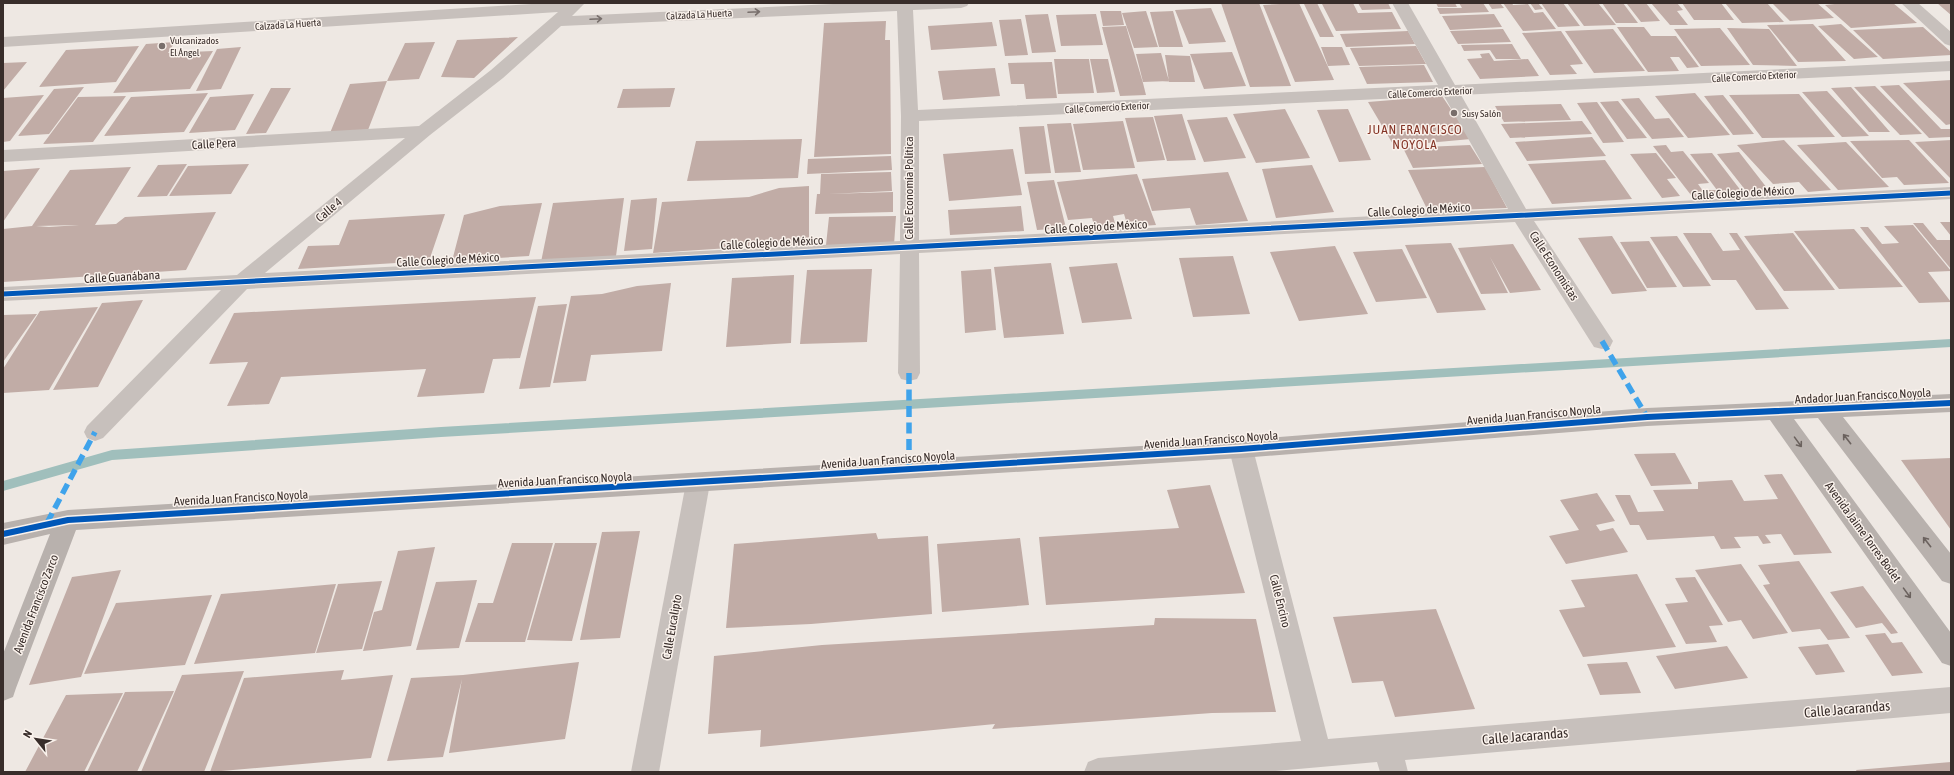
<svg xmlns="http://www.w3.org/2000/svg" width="1954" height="775" font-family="'Asap Condensed',sans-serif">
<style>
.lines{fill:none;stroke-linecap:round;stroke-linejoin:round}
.stream{fill:#a0bfbc;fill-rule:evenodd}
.building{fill:#c1aca6;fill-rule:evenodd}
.lane{fill:#c7c0bc;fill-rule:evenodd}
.street{fill:#c7c0bc;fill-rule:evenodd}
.secondary{fill:#b8b1ad;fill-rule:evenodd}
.quiet{stroke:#3fa3eb;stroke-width:5.5;stroke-dasharray:11 5.5;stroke-linecap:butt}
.cycleway-far1-casing{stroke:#faf2ec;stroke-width:7}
.cycleway-casing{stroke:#faf2ec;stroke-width:9}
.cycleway-far1{stroke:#0057b8;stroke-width:5}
.cycleway{stroke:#0057b8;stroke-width:6}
.oneway{stroke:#786f6c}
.oneway2{stroke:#6b625e}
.poi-dot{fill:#786e6b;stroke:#faf2ec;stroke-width:1.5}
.labels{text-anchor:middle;stroke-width:3;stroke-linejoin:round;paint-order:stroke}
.far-street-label{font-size:10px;fill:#382d2a;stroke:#faf2ec}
.far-poi-label{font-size:10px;fill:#382d2a;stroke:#faf2ec;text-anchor:start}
.street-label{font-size:12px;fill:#382d2a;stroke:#faf2ec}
.neighbourhood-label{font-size:13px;letter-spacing:1px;fill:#843426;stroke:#faf2ec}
.near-street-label{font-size:14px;fill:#382d2a;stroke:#faf2ec}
</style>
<rect width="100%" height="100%" fill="#eee8e3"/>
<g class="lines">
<path class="stream" d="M1951,339V347L441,437L112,460L3,491V481L112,450L441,427Z"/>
</g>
<path class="building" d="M1221,3H1259L1291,86L1250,87Z
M1299,3L1334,80L1295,82L1263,5Z
M1317,3L1334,37H1320L1304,4Z
M1353,3L1358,13L1392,12L1401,29L1336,31L1322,4Z
M1358,3H1388L1391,9L1362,10Z
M1436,3H1455L1457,7H1438Z
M1459,3H1483L1489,12L1440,14L1437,8H1462Z
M1488,3H1500L1504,8L1492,9Z
M1503,3H1512L1513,5L1528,4L1534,13L1543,12L1556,29L1523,31Z
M1530,3H1538L1543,9L1535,10Z
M1541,3H1563L1580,26L1558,27Z
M1567,3H1598L1616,25L1584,26Z
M1602,3H1623L1638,23H1616Z
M1646,3L1660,21L1641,22L1627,4Z
M1651,3H1677L1683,10L1677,11L1688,25H1670Z
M1682,3H1721L1734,20H1694Z
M1725,3H1767L1784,22L1742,23Z
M1772,3H1817L1834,18L1790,21Z
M1844,3H1893L1917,23L1851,28L1825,5Z
M1937,3H1951V15Z
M1211,8L1226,42L1189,44L1175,10Z
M1100,11H1121L1124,25L1103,26Z
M1146,11L1158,47L1134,48L1122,13Z
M1173,11L1183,47H1159L1150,12Z
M1048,14L1056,52L1032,53L1025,15Z
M1096,14L1103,45L1061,46L1056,15Z
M1494,14L1502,27L1450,30L1442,16Z
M1021,19L1028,55L1005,56L999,20Z
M886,21L885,40H890L891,154L814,157L824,23Z
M992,22L997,46L931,50L928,26Z
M1813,24L1846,61L1798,62L1767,25Z
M1841,24L1878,57L1854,59L1818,26Z
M1126,26L1143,83L1146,95L1120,96L1102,27Z
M1617,27H1644L1651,36H1676L1699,67L1687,68L1679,57H1670L1679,71L1648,72Z
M1923,27L1951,52V55L1883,59L1853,30Z
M1720,28L1750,65L1701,66L1674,29Z
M1727,28L1769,29L1797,66L1753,65Z
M1503,29L1511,42L1458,44L1450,31Z
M1613,29L1645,71L1594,73L1565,31Z
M1408,31L1415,44L1346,47L1340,34Z
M1561,31L1583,64L1570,65L1577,74L1550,75L1522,33Z
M518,37L474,78L441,77L457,40Z
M175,42L168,53L213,51L190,89L113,93L146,44Z
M435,42L419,79L387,81L405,43Z
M1512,44L1521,59H1496L1490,50L1464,51L1461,45Z
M139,46L116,82L39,87L66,50Z
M1416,46L1426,64L1359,66L1350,48Z
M241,47L221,89L196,91L217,49Z
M1321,47H1342L1350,65L1328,66Z
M1232,52L1246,86L1204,89L1190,54Z
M1161,53L1169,81L1143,82L1136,54Z
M1489,53L1494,61L1528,59L1539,76L1480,79L1467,59L1482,58L1480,54Z
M1165,55L1190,56L1195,82H1169Z
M1054,59H1089L1094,93L1058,94Z
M1090,59H1108L1115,92L1097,93Z
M27,62L3,91V63Z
M1052,62L1057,98L1026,99L1024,84H1011L1008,63Z
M1424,65L1433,82L1367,84L1359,67Z
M995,68L1000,96L943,100L938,71Z
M1951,80V124L1946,125L1903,83Z
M387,81L368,130L330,133L350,84Z
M1899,85L1941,129H1951V137L1929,138L1880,86Z
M1875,86L1922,134L1900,135L1854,87Z
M84,87L49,134L18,136L54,89Z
M1851,87L1890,132H1869L1831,88Z
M271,88H291L266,133L246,134Z
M675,88L670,107L617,108L623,89Z
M1827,91L1869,136L1842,137L1802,92Z
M208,93L184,132L104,136L131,97Z
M1695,93L1730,135L1688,138L1655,96Z
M254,94L235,130L189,133L210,97Z
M1799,94L1835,137L1762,138L1729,95Z
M44,95L10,141L3,142V98Z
M1723,95L1754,134L1733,135L1704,96Z
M126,96L93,142L43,144L78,97Z
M1442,96L1471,139L1394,146L1368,102Z
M1639,98L1655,119L1669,118L1684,137L1652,139L1621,99Z
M1618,101L1647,138L1627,139L1600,102Z
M1597,102L1624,142L1603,143L1577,103Z
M1561,104L1571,120L1504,122L1495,106Z
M1285,109L1310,158L1256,163L1233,114Z
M1348,109L1371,160L1339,162L1317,110Z
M1182,114L1196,160L1167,161L1154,116Z
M1153,117L1165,160L1137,162L1125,118Z
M1227,117L1246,158L1204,162L1187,120Z
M1123,121L1135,168L1083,170L1073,124Z
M1582,121L1592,134L1510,138L1501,124Z
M1071,123L1081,172L1055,173L1047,124Z
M1044,126L1051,173L1025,174L1019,127Z
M1592,137L1606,156L1527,161L1515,142Z
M802,139L798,178L687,181L696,141Z
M1784,140L1831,190L1808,192L1799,182L1773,184L1737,145Z
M1909,140L1949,183L1904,185L1897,177L1882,178L1850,141Z
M1951,140V179L1915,142Z
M1846,142L1889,187L1838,190L1797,145Z
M1470,145L1482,164L1413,168L1403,148Z
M1666,145L1671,152L1683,151L1709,183L1698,184L1708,198L1694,199L1653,146Z
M1013,149L1022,195L949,201L943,154Z
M1739,152L1767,188H1776L1782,195L1750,196L1717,154Z
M1656,153L1676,178L1667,179L1680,196L1662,198L1630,154Z
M1712,153L1745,196L1714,197L1708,190H1717L1690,154Z
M891,156L892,170L807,174L808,159Z
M1605,160L1632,199L1552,204L1528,164Z
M187,164L167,196L137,197L158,165Z
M249,164L231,194L169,196L188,166Z
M1312,165L1334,212L1276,218L1262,169Z
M131,167L95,225L116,224L125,217L216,212L186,270L3,282V229L32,226L70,170ZM79,225L49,227L36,226Z
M1485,167L1507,208L1428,211L1408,170Z
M40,168L3,222V171Z
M891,172L892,191L828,194L893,192V212L815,214L817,194H820L821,174Z
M1228,172L1248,221L1196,225L1190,208L1152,211L1142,179Z
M1137,174L1156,225L1128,227L1124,214L1113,216L1116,227L1095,229L1092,218L1068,220L1057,182Z
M1054,180L1066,228L1037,230L1027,182Z
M809,186V245H774L653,253L662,202L749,197L779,188Z
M624,198L616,256L541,262L553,203Z
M657,198L652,249L624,251L631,200Z
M542,203L529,256L452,261L464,215L500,206Z
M1021,206L1024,231L950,235L948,210Z
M445,214L429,261L298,269L308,246L339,245L349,220Z
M896,216L894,245H826L829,217Z
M1940,222H1951V236Z
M1913,223H1923L1937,240H1951V269Z
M1913,225L1951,271L1928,272L1951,302L1919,303L1860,227H1868L1882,244L1899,243L1884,226Z
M1854,229L1903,287L1839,289L1794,231Z
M1683,233H1711L1723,251L1740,250L1729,233H1737L1789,309L1756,310L1736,280H1712Z
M1793,233L1835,290L1784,291L1744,236Z
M1612,236L1647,291L1612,294L1578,238Z
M1677,236L1711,286L1683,287L1650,237Z
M1649,241L1677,287L1647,288L1620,242Z
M1451,243L1486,310L1437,313L1405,245Z
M1513,244L1541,290L1510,293L1490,257L1508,293L1481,294L1458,248Z
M1335,246L1368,314L1299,321L1270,252Z
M1402,249L1427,298L1376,302L1353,252Z
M1233,256L1250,314L1193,317L1179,258Z
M1051,263L1064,334L1004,338L994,267Z
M1117,263L1132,319L1082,323L1069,267Z
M872,269L867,342L800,344L807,270Z
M991,269L996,330L965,333L961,271Z
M794,275L791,343L726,347L732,278Z
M671,283L662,351L591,355L586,381L553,383L571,296L602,294L637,286Z
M536,297L520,358L493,359L484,393L417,397L426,369L281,377L269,404L227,406L248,362L209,364L234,313Z
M143,300L98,387L53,390L102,303Z
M567,304L550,387L519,389L538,306Z
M98,307L49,390L3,393V369L40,311Z
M37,314L3,362V315Z
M1675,453L1692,484L1651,486L1634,454Z
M1951,458V530L1901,460Z
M1782,474L1832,553L1794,555L1781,534L1765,535L1771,543L1763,544L1758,536L1734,537L1741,548L1721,549L1714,536L1647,540L1639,525H1630L1615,495H1630L1638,512L1664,511L1653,490L1698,489V482L1732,480L1744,501L1778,499L1764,475Z
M1210,485L1245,593L1046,605L1039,537L1179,528L1167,490Z
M1597,493L1615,521L1596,525L1600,531L1613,528L1628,552L1566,564L1549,536L1579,530L1560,500Z
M640,531L620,638L580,640L602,532Z
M876,533L878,539L928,536L932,614L811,624L726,628L734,544Z
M1020,538L1029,605L942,612L937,544Z
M512,543H553L525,642H465L478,603H493Z
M555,543H597L572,641L527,640Z
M435,547L411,646L363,651L374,612L382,610L398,551Z
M1799,561L1850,638L1828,640L1820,629L1792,632L1763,585L1770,584L1758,565Z
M1741,564L1788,633L1753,639L1741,620L1728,622L1695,570Z
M121,570L81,677L29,685L72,577Z
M1637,574L1676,647L1583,657L1559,610L1585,607L1571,580Z
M1695,577L1723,625L1709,626L1717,642L1686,644L1665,604L1688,602L1675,578Z
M477,580L459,648L416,650L436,582Z
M382,581L362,649L316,653L338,584Z
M336,584L315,653L194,664L221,594Z
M1863,586L1898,633L1891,634L1882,623L1856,628L1830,592Z
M212,595L185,665L84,674L116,603Z
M1436,609L1475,709L1395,717L1383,681L1352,683L1333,617Z
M1155,618L1256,619L1276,712L1212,713L992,729L995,724L760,747L761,730L708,734L714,656L822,645L1154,625Z
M1885,633L1892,643L1902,642L1923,673L1892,676L1865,635Z
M1828,644L1845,672L1816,675L1798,647Z
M1727,646L1748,678L1675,689L1656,656Z
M579,662L565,739L449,753L462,679L443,757L387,761L411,678L463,675Z
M1627,662L1641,693L1600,695L1587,664Z
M344,670L341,680L393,675L371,758L210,772L244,678Z
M244,671L204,772H141L182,675Z
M174,691L137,772H87L125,692Z
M123,693L84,772H25L66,695Z
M1951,762V772H1857L1856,770Z"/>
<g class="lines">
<path class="lane" d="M698,473L706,476L710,483L659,772H631L686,483L690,476Z"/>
<path class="street" d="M547,3H585L572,16L855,3H969L967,6L961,8L913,10L918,110L1438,85L1392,3H1408L1455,85L1951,61V71L1461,95L1526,209L1951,187V199L1534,221L1613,341L1610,347L1602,349L1594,347L1515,222L919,253L920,373L917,379L909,381L901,379L898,373L900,254L247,289L103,438L95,441L87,438L84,432L87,426L221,290L3,301V287L237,275L405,138L3,162V150L419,126L491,70L558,12L3,47V37ZM897,11L901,116L900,241L265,273L430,135L503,78L561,26ZM1444,96L1508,209L919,240V121Z
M1901,3H1918L1951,32V46L1945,44Z
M1241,440L1249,442L1253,449L1328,739L1951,687V713L1405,760L1408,772H1380L1377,762L1263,772H1084L1088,762L1098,758L1301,741L1229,449L1233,442Z"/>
<path class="secondary" d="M1951,394V412L1843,417L1951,554V584L1942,581L1818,418L1794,419L1951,633V666L1942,663L1770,420L1647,426L1241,458L76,530L16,688L13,697L3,701V654L50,534L3,545V523L68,510L1241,440L1647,408Z"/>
<path class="quiet" d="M1602,341L1647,417
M909,373V470
M47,523L95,432"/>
<g class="cycleway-far1-casing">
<path id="cycleway-far1" d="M3,294L1951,193"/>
</g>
<g class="cycleway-casing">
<path id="cycleway" d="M3,534L68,520L1241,449L1647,417L1951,403"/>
</g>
<use href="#cycleway-far1" class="cycleway-far1"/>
<use href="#cycleway" class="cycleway"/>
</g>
<defs><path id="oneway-shaft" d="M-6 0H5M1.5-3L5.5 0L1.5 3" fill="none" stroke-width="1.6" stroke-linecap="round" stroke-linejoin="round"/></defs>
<g class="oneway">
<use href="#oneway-shaft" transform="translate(754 12) rotate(-3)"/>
<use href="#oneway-shaft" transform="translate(596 19) rotate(-3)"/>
</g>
<g class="oneway2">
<use href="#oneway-shaft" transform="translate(1847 439) rotate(-128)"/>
<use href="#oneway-shaft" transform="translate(1798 442) rotate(54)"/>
<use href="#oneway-shaft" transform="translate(1927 542) rotate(-128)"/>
<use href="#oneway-shaft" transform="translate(1907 593) rotate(54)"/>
</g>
<g class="poi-dot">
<circle cx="162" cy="46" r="4"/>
<circle cx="1454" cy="113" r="4"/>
</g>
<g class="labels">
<g class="far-street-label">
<text transform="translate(699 14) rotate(-3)" y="4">Calzada La Huerta</text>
<text transform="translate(288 24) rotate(-4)" y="4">Calzada La Huerta</text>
<text transform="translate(1754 76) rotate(-3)" y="4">Calle Comercio Exterior</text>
<text transform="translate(1430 92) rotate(-3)" y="4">Calle Comercio Exterior</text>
<text transform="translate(1107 107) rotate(-3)" y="4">Calle Comercio Exterior</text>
</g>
<g class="far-poi-label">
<text x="170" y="44">Vulcanizados<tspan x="170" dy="12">El Ángel</tspan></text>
<text x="1462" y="117">Susy Salón</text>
</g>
<g class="street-label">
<text transform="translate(214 144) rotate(-3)" y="4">Calle Pera</text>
<text transform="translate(909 188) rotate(-90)" y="4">Calle Economía Política</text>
<text transform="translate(1743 193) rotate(-3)" y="4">Calle Colegio de México</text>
<text transform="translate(329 210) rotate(-40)" y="4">Calle 4</text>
<text transform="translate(1419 210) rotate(-3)" y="4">Calle Colegio de México</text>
<text transform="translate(1096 227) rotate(-3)" y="4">Calle Colegio de México</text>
<text transform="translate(772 243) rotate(-3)" y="4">Calle Colegio de México</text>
<text transform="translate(448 260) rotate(-3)" y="4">Calle Colegio de México</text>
<text transform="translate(1554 266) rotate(57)" y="4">Calle Economistas</text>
<text transform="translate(122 277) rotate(-3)" y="4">Calle Guanábana</text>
<text transform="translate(1863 396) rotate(-3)" y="4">Andador Juan Francisco Noyola</text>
<text transform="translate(1534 415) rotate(-5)" y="4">Avenida Juan Francisco Noyola</text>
<text transform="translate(1211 440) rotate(-4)" y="4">Avenida Juan Francisco Noyola</text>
<text transform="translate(888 460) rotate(-4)" y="4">Avenida Juan Francisco Noyola</text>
<text transform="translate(565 480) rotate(-3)" y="4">Avenida Juan Francisco Noyola</text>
<text transform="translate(241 498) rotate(-3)" y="4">Avenida Juan Francisco Noyola</text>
<text transform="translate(1863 532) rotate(54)" y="4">Avenida Jaime Torres Bodet</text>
<text transform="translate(1280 601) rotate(76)" y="4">Calle Encino</text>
<text transform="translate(36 604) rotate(-69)" y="4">Avenida Francisco Zarco</text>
<text transform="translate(672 627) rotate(-80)" y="4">Calle Eucalipto</text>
</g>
<g class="neighbourhood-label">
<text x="1415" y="134">JUAN FRANCISCO<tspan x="1415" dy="15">NOYOLA</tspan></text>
</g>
<g class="near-street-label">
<text transform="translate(1847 709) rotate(-5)" y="5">Calle Jacarandas</text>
<text transform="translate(1525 736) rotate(-5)" y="5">Calle Jacarandas</text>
</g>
</g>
<rect width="1954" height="775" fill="none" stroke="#382d2a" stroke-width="8"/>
<g transform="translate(36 739) rotate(300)" stroke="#faf2ec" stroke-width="3" paint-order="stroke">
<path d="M0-3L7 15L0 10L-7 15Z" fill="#382d2a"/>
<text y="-6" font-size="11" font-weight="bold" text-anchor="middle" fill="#382d2a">N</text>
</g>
</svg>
